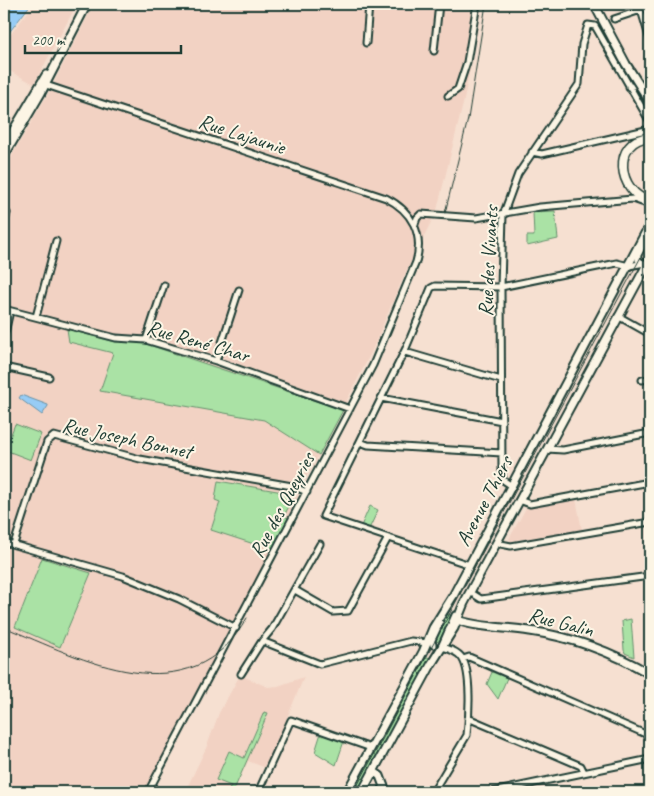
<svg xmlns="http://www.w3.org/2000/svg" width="654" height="796" font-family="Caveat,sans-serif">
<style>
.built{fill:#f2d2c3}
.green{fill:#aae2a5;stroke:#64906c}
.water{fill:#97ccf5;stroke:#6793a8}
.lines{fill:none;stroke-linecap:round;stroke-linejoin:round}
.street-casing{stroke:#1f3d34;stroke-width:9}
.secondary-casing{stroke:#1f3d34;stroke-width:11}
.primary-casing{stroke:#1f3d34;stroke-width:11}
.street{stroke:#fcf5e5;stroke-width:5}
.secondary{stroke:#fcf5e5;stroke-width:7}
.primary{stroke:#fcf5e5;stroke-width:8}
.tram{stroke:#1f3d34;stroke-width:1}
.rail{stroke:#1f3d34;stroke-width:1}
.secondary-bridge-casing{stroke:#1f3d34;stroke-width:11;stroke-linecap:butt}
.secondary-bridge{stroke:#fcf5e5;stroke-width:7}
.labels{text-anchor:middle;stroke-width:4;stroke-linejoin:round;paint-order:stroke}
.street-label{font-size:21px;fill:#1f3d34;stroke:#fcf5e5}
</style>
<rect width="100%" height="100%" fill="#f6e0d1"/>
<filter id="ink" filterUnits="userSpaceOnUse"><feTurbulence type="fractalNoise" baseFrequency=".02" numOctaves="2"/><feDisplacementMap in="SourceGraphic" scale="10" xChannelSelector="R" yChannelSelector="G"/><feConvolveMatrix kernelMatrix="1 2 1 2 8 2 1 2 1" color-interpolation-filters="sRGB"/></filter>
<g filter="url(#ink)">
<path class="built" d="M34,4H77L34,84L4,68V43Z
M94,4H482L464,100L437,210L403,278L371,353L319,455L301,486L289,518L147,792H4V169L49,92Z
M576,499L582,530L511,541L509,539L526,508Z
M240,675L268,687L278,686L304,677L266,768L248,761L233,792H185L207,746L219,713Z"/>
<path class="green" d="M555,211L558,239L527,246V236H534L533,212Z
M67,329L115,342H138L155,347L343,410L319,455L264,420L100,391L113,353L69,342Z
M15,424L41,434L31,460L5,450Z
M218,481L289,493L292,500L284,516L289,518L273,549L262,543L260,546L257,545L211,530L220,502L215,500Z
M370,506L378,510L369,529L361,526Z
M42,558L91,573L60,647L15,627Z
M448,614L452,616L438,642L435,639L441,624Z
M631,619L634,657L625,653L624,650L622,621Z
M424,655L431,659L359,792H350Z
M492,672L507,678L498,699L487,684Z
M264,712L268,713L233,792H228L231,786L216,780L229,751L244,758Z
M321,733L344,741L336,765L315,752Z"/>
<path class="water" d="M4,4H31L4,39Z
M21,395L48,405V406L42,415L19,398Z"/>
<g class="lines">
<g class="street-casing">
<path id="street" d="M641,10L650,40
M614,19L650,7
M366,43L369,4
M434,51L439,4
M43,84L386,198C412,211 424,234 416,262L373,365L148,792
M629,87L650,81
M448,96L458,89L467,62L477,4
M532,152L542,154L650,129
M415,224L417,218L421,214L476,218L540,207L633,199L650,205
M4,225L7,213
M644,264L638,260V255L650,232
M4,309L116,338L146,340L216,361L350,409
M618,316L650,334
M36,317L56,241
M4,337L10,311
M146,340L164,285
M405,352L501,380
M216,361L239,290
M4,367L49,377
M642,380L650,379
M381,398L502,421
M360,442L368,445L502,453
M547,449L563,450L650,433
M512,486L503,480L502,472L501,287L503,215L518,174L579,84L582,44L588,25L595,26L650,122
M519,500L530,504L650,482
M4,542L123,576L179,599L236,628
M496,543L511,546L650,522
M14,544L47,442L54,436L140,459L292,486L307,492
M320,544L272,629L262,641L320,664L411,641L427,643
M470,565L323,516L406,348L431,288L435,286L501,287L617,263L629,266L650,262
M295,590L333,612L348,611L388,538
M470,592L481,599L650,576
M433,645L432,640L440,623
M463,659L469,657L476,660L650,736
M241,674L262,641
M468,718L581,766L584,772
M258,792L291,720L371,748
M433,792L467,735C469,717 472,673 462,658C458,652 448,648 441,647L455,615
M492,792L650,759"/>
</g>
<g class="secondary-casing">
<path id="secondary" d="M4,146L46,75
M4,156L41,93L87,4
M458,620C477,628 509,627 530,631C572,637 614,653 650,674
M373,771L380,776L386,792
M347,792L423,652L433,628L453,596L650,224
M362,792L432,663L454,628L464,603L650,259"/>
</g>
<g class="primary-casing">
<path id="primary" d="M650,137C611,140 617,193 650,201"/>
</g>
<use href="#street" class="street"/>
<use href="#secondary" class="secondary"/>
<use href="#primary" class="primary"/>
<path class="tram" d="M354,792L650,240"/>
<path class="rail" d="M445,213L468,119L486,4
M4,627C82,659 190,718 247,618"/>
<g class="secondary-bridge-casing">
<path id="secondary-bridge" d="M594,4L626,64L650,102"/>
</g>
<use href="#secondary-bridge" class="secondary-bridge"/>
</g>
</g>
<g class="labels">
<g class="street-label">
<text transform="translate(242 134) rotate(18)" y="7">Rue Lajaunie</text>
<text transform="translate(488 261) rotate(-87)" y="7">Rue des Vivants</text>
<text transform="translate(198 341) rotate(16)" y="7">Rue René Char</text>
<text transform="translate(127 438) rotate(12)" y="7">Rue Joseph Bonnet</text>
<text transform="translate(484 501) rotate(-62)" y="7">Avenue Thiers</text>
<text transform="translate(282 505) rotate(-62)" y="7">Rue des Queyries</text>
<text transform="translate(561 622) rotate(14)" y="7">Rue Galin</text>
</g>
</g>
<rect width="654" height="796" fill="none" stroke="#fcf5e5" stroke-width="20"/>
<rect x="10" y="10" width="634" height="776" fill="none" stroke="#1f3d34" stroke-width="2" filter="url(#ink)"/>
<path d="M25 45v8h156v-8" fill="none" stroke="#1f3d34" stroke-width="2.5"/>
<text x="32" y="45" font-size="15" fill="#1f3d34" stroke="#fcf5e5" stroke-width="4" paint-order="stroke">200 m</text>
</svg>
